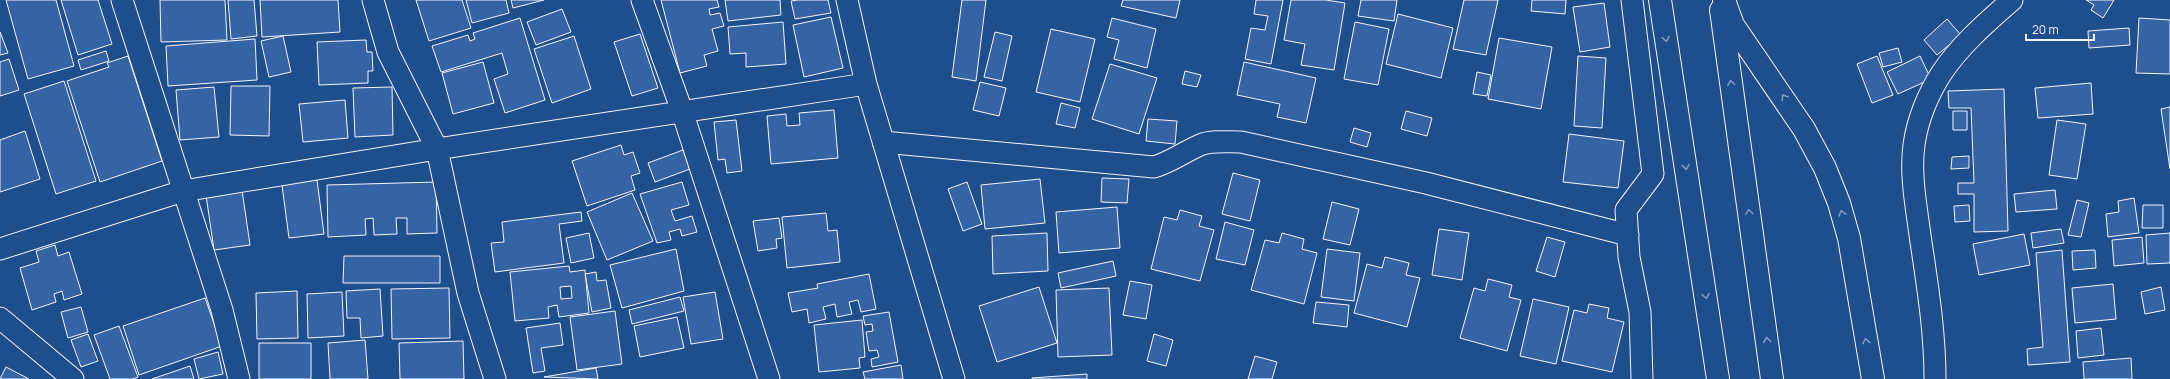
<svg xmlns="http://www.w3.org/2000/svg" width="2170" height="379" font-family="Manrope,sans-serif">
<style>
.building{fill:#3563a3;stroke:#f2f6ff;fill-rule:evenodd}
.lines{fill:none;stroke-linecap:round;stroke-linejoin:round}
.street-casing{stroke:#f2f6ff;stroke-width:23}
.highway-casing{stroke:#f2f6ff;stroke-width:24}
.street{stroke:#1f4e8c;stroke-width:21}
.highway{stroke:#1f4e8c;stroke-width:22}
.oneway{stroke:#7e9ac0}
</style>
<rect width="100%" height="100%" fill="#1f4e8c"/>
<path class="building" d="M6,0H56L74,66L28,79Z
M61,0H98L112,44L78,55Z
M160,0H225L227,40L161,42Z
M228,0H254L257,36L231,39Z
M260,0H338L340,32L262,37Z
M416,0H462L471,28L429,41Z
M466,0H506L509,13L472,23Z
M511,0H544L513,8Z
M661,0H717L719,7L709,9L710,15L720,13L724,26L712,29L718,51L704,55L707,66L680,73Z
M725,0H780L781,15L728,21Z
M798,0H828L831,13L795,19L791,1Z
M962,0H986L976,81L952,77Z
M1123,0H1180L1176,18L1121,6Z
M1256,0H1283L1271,64L1245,59L1251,28L1265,30L1268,16L1254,14Z
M1291,0H1326L1345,3L1334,70L1301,65L1305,44L1284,40Z
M1361,0H1397L1394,21L1358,16Z
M1464,0H1498L1486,55L1453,49Z
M1532,0H1566L1565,14L1531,11Z
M2086,0H2114L2103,18L2091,10L2094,5Z
M1604,3L1610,47L1580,52L1573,7Z
M562,9L571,32L536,45L527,22Z
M1398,14L1453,28L1441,78L1386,64Z
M831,17L843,68L804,77L793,25Z
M520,18L545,100L505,113L494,79L508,74L502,53L441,72L432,46L468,35L470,41L475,39L473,33Z
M1112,18L1156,29L1147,68L1114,59L1119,40L1107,37Z
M2139,18L2170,20V74L2136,73Z
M1947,19L1961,35L1937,55L1924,40Z
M783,22L786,64L746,67V53L730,54L728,27Z
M1355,22L1389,29L1378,85L1344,79Z
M2129,28L2130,45L2089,48L2088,31Z
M1051,29L1095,39L1080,102L1036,92Z
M0,32L8,53L0,55Z
M995,32L1012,36L1002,81L984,77Z
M640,34L658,88L632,96L614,42Z
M283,36L291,72L269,77L261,41Z
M574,36L591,89L552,103L534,49Z
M1499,38L1552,47L1541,109L1488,99Z
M255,39L257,80L168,86L166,46Z
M366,40L367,52H372L373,71H368V83L319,85L317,42Z
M1898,48L1902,62L1883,67L1879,53Z
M106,51L109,61L81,70L78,60Z
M128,56L162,161L100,182L67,81L109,67L107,63Z
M1578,56L1606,58L1602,128L1574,126Z
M1877,56L1893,95L1872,103L1857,64Z
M1920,56L1931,79L1898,94L1887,72Z
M9,59L19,90L0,96V62Z
M483,62L494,103L453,114L442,73Z
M1244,62L1316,78L1306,123L1277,117L1280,104L1237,95Z
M1110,64L1157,78L1139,134L1092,119Z
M1185,71L1201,75L1197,87L1182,84Z
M1477,72L1491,75L1487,96L1473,94Z
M64,81L96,181L56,194L24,94Z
M980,82L1006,88L999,116L973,110Z
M2091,83L2093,114L2038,118L2035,88Z
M231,86H270L269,136L230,135Z
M214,87L219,137L180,140L176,90Z
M392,87L393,135L355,137L353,88Z
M2004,89L2008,231L1974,232V194H1958V183H1974L1971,108H1949L1948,91Z
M345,100L348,138L303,142L299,104Z
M1061,103L1080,108L1075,128L1056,124Z
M2170,107V169L2161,109Z
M834,110L838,158L771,164L767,116L786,114L787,126L800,125L799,113Z
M1406,111L1432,118L1427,136L1401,129Z
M1953,111H1967V130H1953Z
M1148,119L1177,121L1175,144L1146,141Z
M736,120L742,171L727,173L725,159L718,160L714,122Z
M2057,120L2086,124L2077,179L2049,175Z
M1354,128L1371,133L1367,147L1350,142Z
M25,131L40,179L0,192V140Z
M1569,134L1624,141L1618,188L1563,182Z
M621,145L624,155L633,152L640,173L631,176L635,190L587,206L572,161Z
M683,150L690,169L655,182L648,163Z
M1969,156V168L1951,169L1952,157Z
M1233,173L1260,180L1250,221L1222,214Z
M1102,178L1129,179L1127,203L1101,202Z
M1040,179L1045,223L985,229L981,185Z
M317,180L324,234L289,238L282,185Z
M436,182L437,233L407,234V218H396L397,234L374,235L373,218L365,219L366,235L328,237L327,185Z
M682,182L689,205L671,210L675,221L692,216L697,232L682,236L680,229L669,232L671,240L657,243L640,194Z
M967,182L982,224L963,231L948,189Z
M242,190L250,245L214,250L206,195Z
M2055,190L2057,209L2016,212L2014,194Z
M632,193L653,241L607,260L587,212Z
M2134,198L2139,233L2108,237L2106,214L2119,212L2118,201Z
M2077,200L2089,203L2081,237L2068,235Z
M1332,202L1359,209L1350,245L1323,239Z
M1969,205L1970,221L1955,222L1954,206Z
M2143,205H2163V228H2142Z
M1117,207L1120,248L1059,253L1056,212Z
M1180,210L1202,216L1199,226L1214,230L1200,281L1151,269L1164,217L1177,220Z
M581,212L582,221L559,224L564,263L495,272L491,243L504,242L502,222Z
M826,213L828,231L837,230L840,262L787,268L782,217Z
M779,218L782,238L776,239L777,248L758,251L753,221Z
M1225,222L1254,230L1245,265L1216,259Z
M1439,229L1469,233L1462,280L1432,275Z
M2061,229L2064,243L2033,248L2031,233Z
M589,233L594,258L571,263L566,238Z
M1047,233L1048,271L993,274L992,236Z
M1282,233L1304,239L1302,249L1317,253L1304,304L1251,290L1265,240L1279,243Z
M2170,233V263L2147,264L2146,235Z
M2024,234L2030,265L1979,275L1973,244Z
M1547,237L1565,242L1555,277L1536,271Z
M2142,237L2144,263L2114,266L2112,240Z
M55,245L58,256L69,252L82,294L64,300L62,291L54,294L56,302L32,310L20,268L39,262L36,251Z
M676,249L684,291L622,308L610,265Z
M1327,249L1360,253L1354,301L1321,297Z
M2062,250L2070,362L2028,365L2027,349L2043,347L2036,253Z
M2095,250L2096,268L2073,270L2072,251Z
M344,256H440V283H343Z
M1385,257L1409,263L1406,275L1420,278L1407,327L1354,313L1367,264L1382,268Z
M1113,261L1116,276L1061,288L1058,273Z
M569,266L570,272L585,270L589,313L559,317L557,305L548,307L549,318L515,321L510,272ZM571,286L572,298L561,299L560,287Z
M596,272L597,281L606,280L611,308L592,312L585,274Z
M869,274L876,309L861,312L858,300L849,302L852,314L837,317L835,304L823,307L826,319L809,323L807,309L792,312L788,293L818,288L817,284Z
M1488,279L1512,285L1509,297L1521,300L1507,351L1460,338L1474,288L1485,291Z
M1130,281L1152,285L1146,319L1123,315Z
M2113,284L2116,319L2075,323L2072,288Z
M1039,287L1057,343L997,362L979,306Z
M2161,287L2165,310L2145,314L2141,292Z
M449,288L450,338L392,339L391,289Z
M1109,288L1112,355L1058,357L1056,290Z
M380,289L383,336L361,338L360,318H347L346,291Z
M297,291L298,338L257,339L256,293Z
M342,292L344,336L308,338L307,294Z
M715,292L723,339L691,344L683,297Z
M680,297L684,311L632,324L629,310Z
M205,298L222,346L139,375L123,326Z
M1533,299L1569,307L1556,364L1520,356Z
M1316,302L1349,305L1347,327L1313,323Z
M1589,304L1609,308L1607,318L1624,322L1612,372L1562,361L1574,310L1587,313Z
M81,307L88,332L68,338L61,312Z
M615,311L622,364L577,370L570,317Z
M889,312L898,362L872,367L871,359L879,357L877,350L869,351L866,332L873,331L872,324L865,325L863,316Z
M677,317L684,348L640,357L634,326Z
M862,320L865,357L859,358L860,368L819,372L814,325Z
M560,323L563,345L541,348L545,371L533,373L526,328Z
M119,326L138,377L132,379H110L94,335Z
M2101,328L2104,355L2078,358L2076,331Z
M88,334L98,361L81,367L71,340Z
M1154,334L1173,340L1166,366L1147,361Z
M365,340L368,379H330L328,343Z
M463,341L464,379H400L399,343Z
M259,343H311V379H259Z
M218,352L223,374L199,379L194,359Z
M1255,356L1277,362L1272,379H1248Z
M2131,358L2132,379H2084L2083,362Z
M901,365L903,379H865L863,372Z
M190,366L194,379H152Z
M6,367L29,379H0Z
M596,368L598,379L544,377Z
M1087,374V379H1032V378Z"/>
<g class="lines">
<g class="street-casing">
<path id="street" d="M122,0L222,310L239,379
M373,0L388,52L437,149L468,293L495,379
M642,0L682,111L769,379
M847,0L866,84L954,379
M1632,0L1653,174L1626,210L1629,257L1640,312L1642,379
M883,142L1154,167C1171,162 1184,152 1200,145C1212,140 1228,142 1241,142L1426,183L1628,235
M0,249L183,191L437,149L866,84
M0,318L73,379
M1935,379C1935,330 1927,283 1920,235C1916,205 1910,174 1914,145C1917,121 1928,94 1941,74C1959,46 1987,22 2012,0"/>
</g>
<g class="highway-casing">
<path id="highway" d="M1660,0L1718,379
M1724,0L1733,25L1804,129L1825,168L1839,203L1849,238L1873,379
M1721,10L1772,379"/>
</g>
<use href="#street" class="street"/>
<use href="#highway" class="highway"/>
</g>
<defs><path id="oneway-chevron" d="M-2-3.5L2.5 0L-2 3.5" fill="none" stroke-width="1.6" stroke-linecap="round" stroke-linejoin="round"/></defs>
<g class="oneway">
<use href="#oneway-chevron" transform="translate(1666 39) rotate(81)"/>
<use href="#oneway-chevron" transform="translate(1731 83) rotate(-98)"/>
<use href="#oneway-chevron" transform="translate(1784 97) rotate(-123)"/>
<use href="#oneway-chevron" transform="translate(1686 167) rotate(81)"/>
<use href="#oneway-chevron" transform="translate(1749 212) rotate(-98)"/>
<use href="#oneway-chevron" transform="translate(1842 213) rotate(-105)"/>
<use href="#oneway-chevron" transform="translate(1706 296) rotate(81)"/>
<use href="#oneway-chevron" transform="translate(1767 340) rotate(-98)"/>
<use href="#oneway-chevron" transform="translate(1866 341) rotate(-100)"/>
</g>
<path d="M2026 34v6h68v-6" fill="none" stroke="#f2f6ff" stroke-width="2"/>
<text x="2032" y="34" font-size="12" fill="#f2f6ff" stroke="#1f4e8c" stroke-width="3" paint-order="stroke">20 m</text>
</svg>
